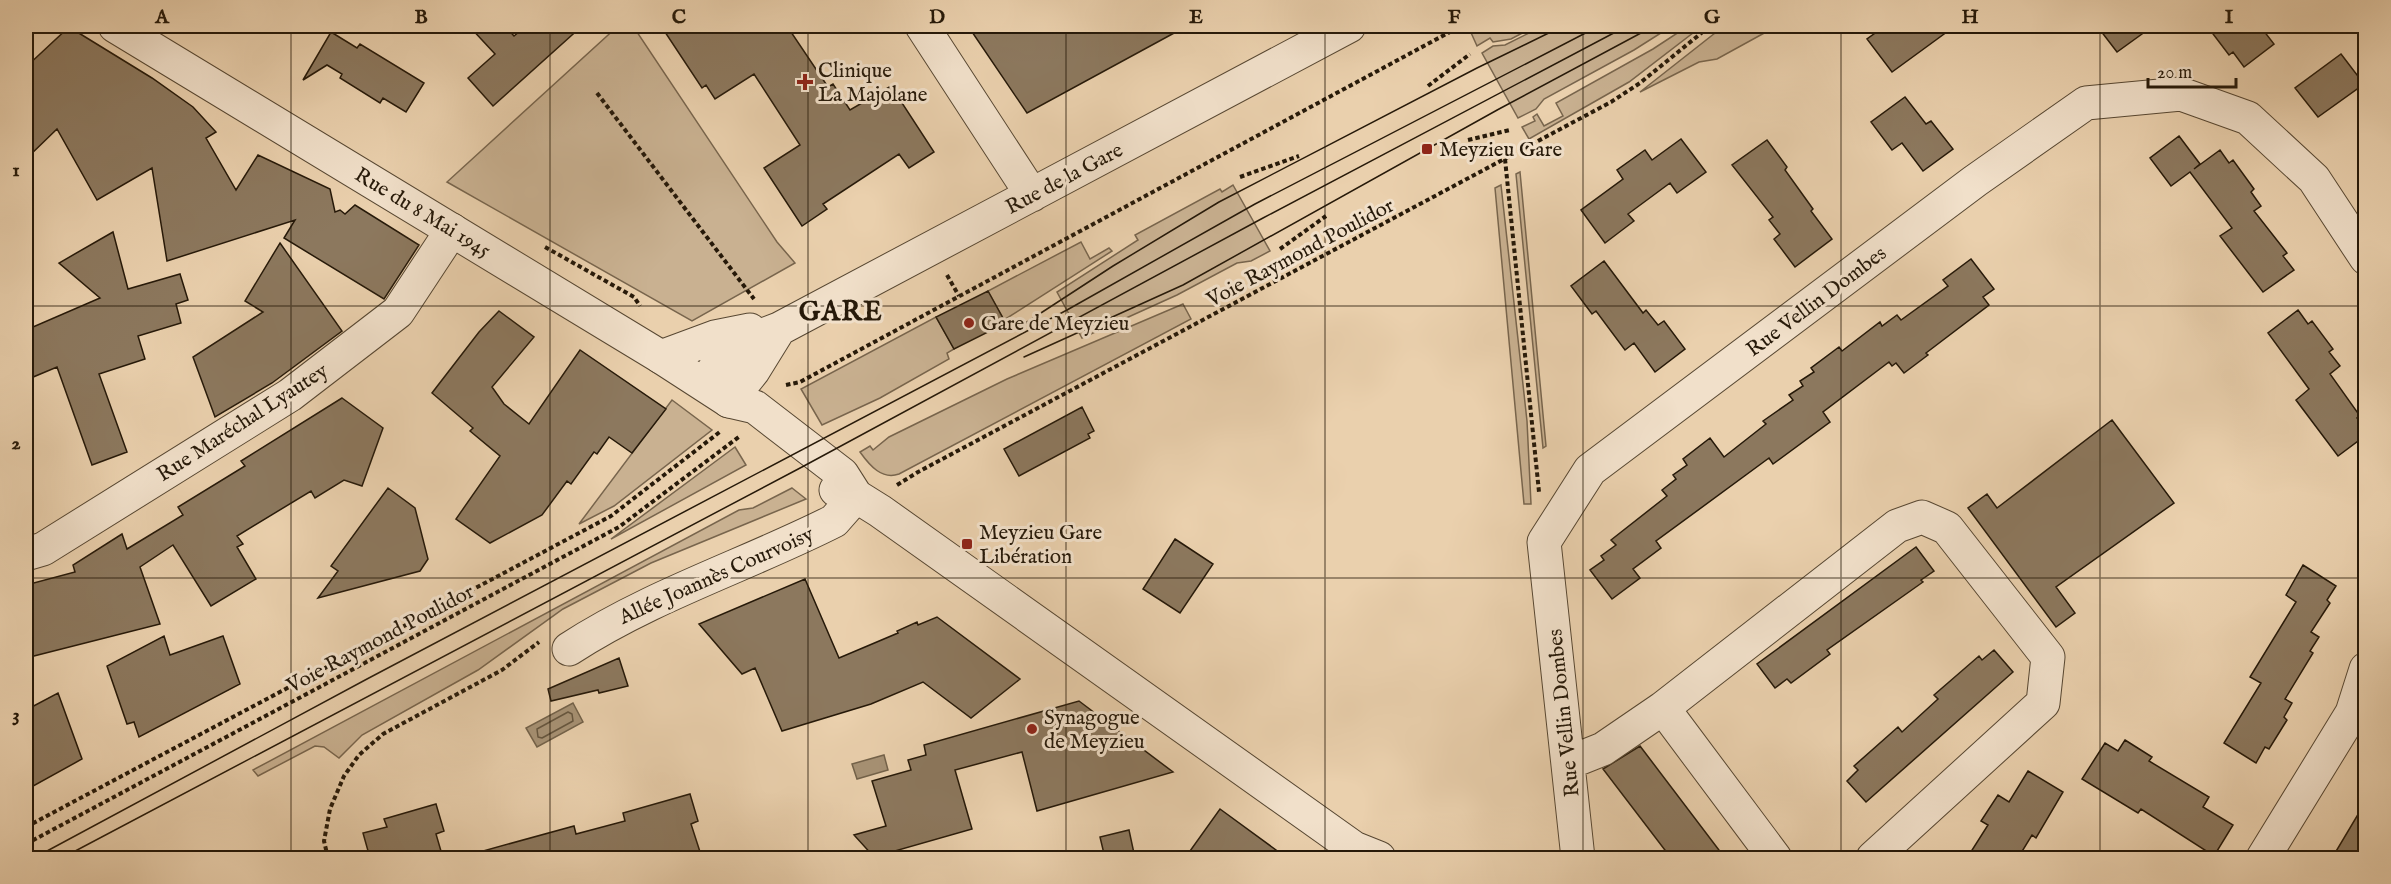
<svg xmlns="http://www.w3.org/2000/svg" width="2391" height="884" font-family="'IM FELL English',serif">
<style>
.green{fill:#c9b191;stroke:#78654d;stroke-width:1.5}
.water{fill:#a79275;stroke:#73624a;stroke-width:1.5}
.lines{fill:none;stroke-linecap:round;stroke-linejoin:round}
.shore{stroke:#66563f;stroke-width:1.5}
.building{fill:#8c785e;stroke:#261909;stroke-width:1.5}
.minor-casing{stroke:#574732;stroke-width:35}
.tertiary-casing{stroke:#574732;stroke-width:35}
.path{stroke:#261909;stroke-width:4;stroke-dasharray:4.5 3;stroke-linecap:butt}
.minor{stroke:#f1e0ca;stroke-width:33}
.tertiary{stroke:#f1e0ca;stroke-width:33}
.tram{stroke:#261909;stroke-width:1.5}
.grid{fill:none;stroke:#261909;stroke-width:1.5;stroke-opacity:0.55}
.poi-dot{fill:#8f2418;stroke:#f1e0ca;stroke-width:2}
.labels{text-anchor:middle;stroke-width:6;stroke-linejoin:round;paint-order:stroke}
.poi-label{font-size:21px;fill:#261909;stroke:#f1e0ca;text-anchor:start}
.street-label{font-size:21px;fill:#261909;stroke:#f1e0ca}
.district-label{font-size:27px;font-weight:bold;letter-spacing:1.5px;fill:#261909;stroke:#f1e0ca}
.neatline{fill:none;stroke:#261909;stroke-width:2}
.grid-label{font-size:20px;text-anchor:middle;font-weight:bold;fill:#261909}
</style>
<rect width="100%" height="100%" fill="#ead0ad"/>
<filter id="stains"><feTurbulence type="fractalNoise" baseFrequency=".00333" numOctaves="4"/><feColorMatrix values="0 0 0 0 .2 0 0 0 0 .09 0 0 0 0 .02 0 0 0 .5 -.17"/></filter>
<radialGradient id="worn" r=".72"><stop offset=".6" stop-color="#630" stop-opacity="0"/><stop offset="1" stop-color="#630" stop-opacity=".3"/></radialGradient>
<path class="green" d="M618,26H633L777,242L795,263L692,321L447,182Z
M1468,26H1536L1511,39L1493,42L1490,38L1477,46Z
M1543,26H1672L1634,50L1544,99L1536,109L1518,118L1482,53L1493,46L1505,45Z
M1688,26H1702L1629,82L1529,139L1522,127L1535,121L1533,117L1537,114L1544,126L1563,116L1556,103L1653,49Z
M1724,26H1777L1717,59L1699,62L1640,92Z
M1520,172L1546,446L1543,448L1516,174Z
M1233,185L1270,251L1251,261L1237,263L1177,295L1082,338L1057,292L1138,240L1135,235L1220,189L1222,192Z
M1501,185L1527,421L1531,504H1524L1495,188Z
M1081,242L1090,259L1109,248L1112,251L1004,320L988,291Z
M1183,304L1191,319L899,474C882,480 870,466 860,452L870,446L873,450L889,437L1007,379Z
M936,317L954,349L947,353L949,359L880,398L822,425L801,389Z
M672,400L712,430L614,506L579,524Z
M735,447L746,465L611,539Z
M792,488L806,499L651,563L563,609L478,670L362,735L339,758L324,747L315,746L258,776L253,770L739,510L753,508Z"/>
<path class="water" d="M573,703L583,722L537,747L526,728Z
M884,755L888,770L857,779L852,764Z"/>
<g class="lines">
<path class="shore" d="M568,712L572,714L573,721L542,738L538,737L537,729Z"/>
</g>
<path class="building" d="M469,26H505L514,36L526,26H582L493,106L468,78L495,54Z
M661,26H787L828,87L833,84L850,110L891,86L934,152L909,168L899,154L823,204L827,209L802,226L764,168L800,145L754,74L715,99L706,85L702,88Z
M968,26H1187L1027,113Z
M1885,26H1955L1892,72L1867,39Z
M2097,26H2153L2117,52Z
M2207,26H2260L2274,44L2244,67L2233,52L2229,55Z
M69,27L152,78L193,107L216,132L206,138L236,190L258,155L330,189L335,212L340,210L345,214L355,205L419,245L384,299L284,238L295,220L167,261L152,168L97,200L57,129L26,159V67Z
M331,32L357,48L360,44L424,83L406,112L383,98L380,103L340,78L342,74L327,65L303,80Z
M2341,54L2364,84L2318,117L2295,88Z
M1905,97L1926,124L1931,121L1953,149L1923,171L1902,143L1892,150L1871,122Z
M2179,136L2200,164L2194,169L2220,150L2229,163L2233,160L2254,189L2251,192L2261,206L2254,211L2287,253L2283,256L2294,270L2263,292L2220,236L2232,228L2190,172L2171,186L2150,158Z
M1681,139L1706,172L1677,193L1670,183L1628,214L1634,221L1605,243L1581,210L1623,179L1617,170L1645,150L1652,160Z
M1767,140L1787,167L1785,170L1813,209L1811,211L1832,239L1795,267L1774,239L1780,234L1769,220L1773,217L1732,165Z
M113,232L128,289L180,274L188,300L176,304L181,323L138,336L145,359L99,374L127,452L92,465L57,367L26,380V330L100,298L59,263Z
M280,243L342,331L272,383L215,417L193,357L263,312L245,301Z
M1971,259L1994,289L1983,297L1989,305L1926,353L1928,355L1904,373L1896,363L1892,366L1889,362L1823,412L1830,422L1773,464L1769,458L1656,541L1661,548L1633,569L1640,578L1612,599L1590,570L1604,560L1601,556L1616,545L1611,540L1667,496L1662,490L1676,479L1673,475L1687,465L1683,459L1710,438L1724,457L1766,424L1763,421L1793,400L1789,395L1803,386L1800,381L1814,372L1811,368L1839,347L1842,351L1880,322L1882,326L1897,315L1901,320L1948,286L1943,280Z
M1604,261L1643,313L1646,310L1658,325L1664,321L1685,349L1655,372L1634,343L1625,350L1596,311L1592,314L1571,286Z
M988,291L1004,320L992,326L994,329L954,349L936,317Z
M2298,310L2308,324L2312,321L2333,349L2329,352L2340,366L2330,374L2360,416L2357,418L2366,430V435L2338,456L2296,400L2309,389L2268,333Z
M499,311L534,337L492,387L504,404L529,424L580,350L666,409L632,453L609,437L597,454L594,452L571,484L567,481L542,515L490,543L456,519L500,456L470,431L473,428L432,393L479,332Z
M342,398L383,428L362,486L344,480L315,498L311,491L237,536L243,544L237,547L256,579L211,606L173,545L140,567L160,624L26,658V585L75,572L73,565L122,534L127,549L183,515L178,507L245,466L241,461Z
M1082,407L1094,431L1088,434L1090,438L1019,476L1004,449Z
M2112,420L2174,503L2056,587L2075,613L2056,627L1968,508L1987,494L1997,508Z
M388,488L415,508L428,559L420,571L318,598L338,571L331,566Z
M1175,539L1213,564L1180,613L1143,589Z
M1916,547L1934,571L1921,580L1923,582L1827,650L1830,654L1791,683L1787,679L1775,688L1757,664Z
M2303,565L2336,586L2327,600L2330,603L2311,632L2319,637L2310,651L2313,653L2285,699L2292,703L2284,717L2287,720L2269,749L2265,747L2256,763L2224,743L2261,683L2250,677L2296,602L2286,595Z
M805,579L839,658L898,633L897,631L917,622L918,625L937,617L1020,679L971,718L923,682L871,704L782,731L755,668L742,674L699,624Z
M164,636L170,655L223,636L240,684L139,737L134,722L127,724L107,666Z
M1994,650L2013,672L1866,802L1847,781L1858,770L1854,766L1898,727L1902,732L1938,699L1934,695L1979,656L1982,660Z
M619,658L628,686L599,693L598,690L551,701L548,689Z
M58,693L82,759L26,790V710Z
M1079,701L1173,772L1037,811L1022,752L955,770L972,829L874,857L854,835L886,826L872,781L911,770L908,760L926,755L924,745Z
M2125,740L2152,757L2149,761L2209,797L2203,807L2233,825L2214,856L2141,809L2138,813L2082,779L2105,743L2118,751Z
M1640,746L1725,858H1671L1603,769Z
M2028,771L2063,792L2036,838L2032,835L2018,858H1967L1988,825L1981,821L1998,795L2009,802Z
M690,794L698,821L691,824L702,858H484L483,851L574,826L576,834L625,821L623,813Z
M2366,801V858H2332Z
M436,804L444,831L436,834L443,858H370L363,833L387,827L384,819Z
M1220,809L1287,858H1185Z
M1129,830L1135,858H1105L1100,837Z"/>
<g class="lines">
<g class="minor-casing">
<path id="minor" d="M922,26L1032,195
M661,357L715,337L750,330
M704,384L725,354L744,342L779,329L1349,26
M729,401L753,371L779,329
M26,554L43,549L290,395L398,312L452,230
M569,649C652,595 747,565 834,521L856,496
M1663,708L1897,526L1922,517L1947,528L2048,657L2043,703L1873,858
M1568,763L1603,749L1663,708L1775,858
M1578,858L1544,542L1590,470L1975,181L2086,103L2181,94L2248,118L2314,179L2366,258
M2263,858L2352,713L2366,669"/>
</g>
<g class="tertiary-casing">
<path id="tertiary" d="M115,26L661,357L729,401L755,407L842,474L856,496
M836,490L856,496L880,511L1354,848L1379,858"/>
</g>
<path class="path" d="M1428,86L1470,54
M597,93L754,299
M1468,140L1510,130
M1505,159L1539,492
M1240,177L1299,156
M545,247L634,297L640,306
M1280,249L1326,216
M947,275L959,296
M786,385L800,382L1461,26
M897,485L918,472L1611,102L1640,83L1710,26
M26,827L611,516L721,431
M26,844L619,527L740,436
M328,858L324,841L330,809L344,776L359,755L383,734L502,670L539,642"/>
<use href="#minor" class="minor"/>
<use href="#tertiary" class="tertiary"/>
<path class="tram" d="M1024,324L1113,266L1219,202L1477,68L1563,26
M1024,357L1183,285L1499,109L1654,26
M34,858L367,679L1067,310L1255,204L1599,26
M62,858L802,467L1263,218L1627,26"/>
</g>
<path class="grid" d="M291,26V858M550,26V858M808,26V858M1066,26V858M1325,26V858M1583,26V858M1841,26V858M2100,26V858M26,306H2366M26,578H2366"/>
<g class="poi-dot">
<path d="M802 73h6v6h6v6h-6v6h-6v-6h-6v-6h6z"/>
<rect x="1421" y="143" width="12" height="12" rx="3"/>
<circle cx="969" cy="323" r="6"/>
<rect x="961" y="538" width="12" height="12" rx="3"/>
<circle cx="1032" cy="729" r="6"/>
</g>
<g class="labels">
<g class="poi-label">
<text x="818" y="77">Clinique<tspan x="818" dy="24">La Majolane</tspan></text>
<text x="1439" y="156">Meyzieu Gare</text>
<text x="981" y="330">Gare de Meyzieu</text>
<text x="979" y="539">Meyzieu Gare<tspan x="979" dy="24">Libération</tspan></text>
<text x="1044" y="724">Synagogue<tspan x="1044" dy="24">de Meyzieu</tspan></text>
</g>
<g class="street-label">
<text transform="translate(1064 178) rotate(-28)" y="7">Rue de la Gare</text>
<text transform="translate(423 212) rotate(31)" y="7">Rue du 8 Mai 1945</text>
<text transform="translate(1300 252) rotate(-28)" y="7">Voie Raymond Poulidor</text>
<text transform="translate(1816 301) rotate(-37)" y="7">Rue Vellin Dombes</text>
<text transform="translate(242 422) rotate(-33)" y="7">Rue Maréchal Lyautey</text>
<text transform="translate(716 575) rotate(-24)" y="7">Allée Joannès Courvoisy</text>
<text transform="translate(380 638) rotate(-28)" y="7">Voie Raymond Poulidor</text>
<text transform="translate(1563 713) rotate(-96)" y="7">Rue Vellin Dombes</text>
</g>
<g class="district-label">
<text x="841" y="320">GARE</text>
</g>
</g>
<rect width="2391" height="884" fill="none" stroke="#ead0ad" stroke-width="66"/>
<path d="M2148 78v9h88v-9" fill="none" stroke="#261909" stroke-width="3"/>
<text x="2157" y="78" font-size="18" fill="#261909" stroke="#f1e0ca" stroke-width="4.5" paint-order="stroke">20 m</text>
<rect x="33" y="33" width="2325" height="818" class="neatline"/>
<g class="grid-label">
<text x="162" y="23">A</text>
<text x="421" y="23">B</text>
<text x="679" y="23">C</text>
<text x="937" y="23">D</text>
<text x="1196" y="23">E</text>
<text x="1454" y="23">F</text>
<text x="1712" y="23">G</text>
<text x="1970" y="23">H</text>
<text x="2229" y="23">I</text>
<text x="16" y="176">1</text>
<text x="16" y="449">2</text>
<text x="16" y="721">3</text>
</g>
<rect width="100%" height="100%" filter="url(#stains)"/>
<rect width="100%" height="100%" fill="url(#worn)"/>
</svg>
